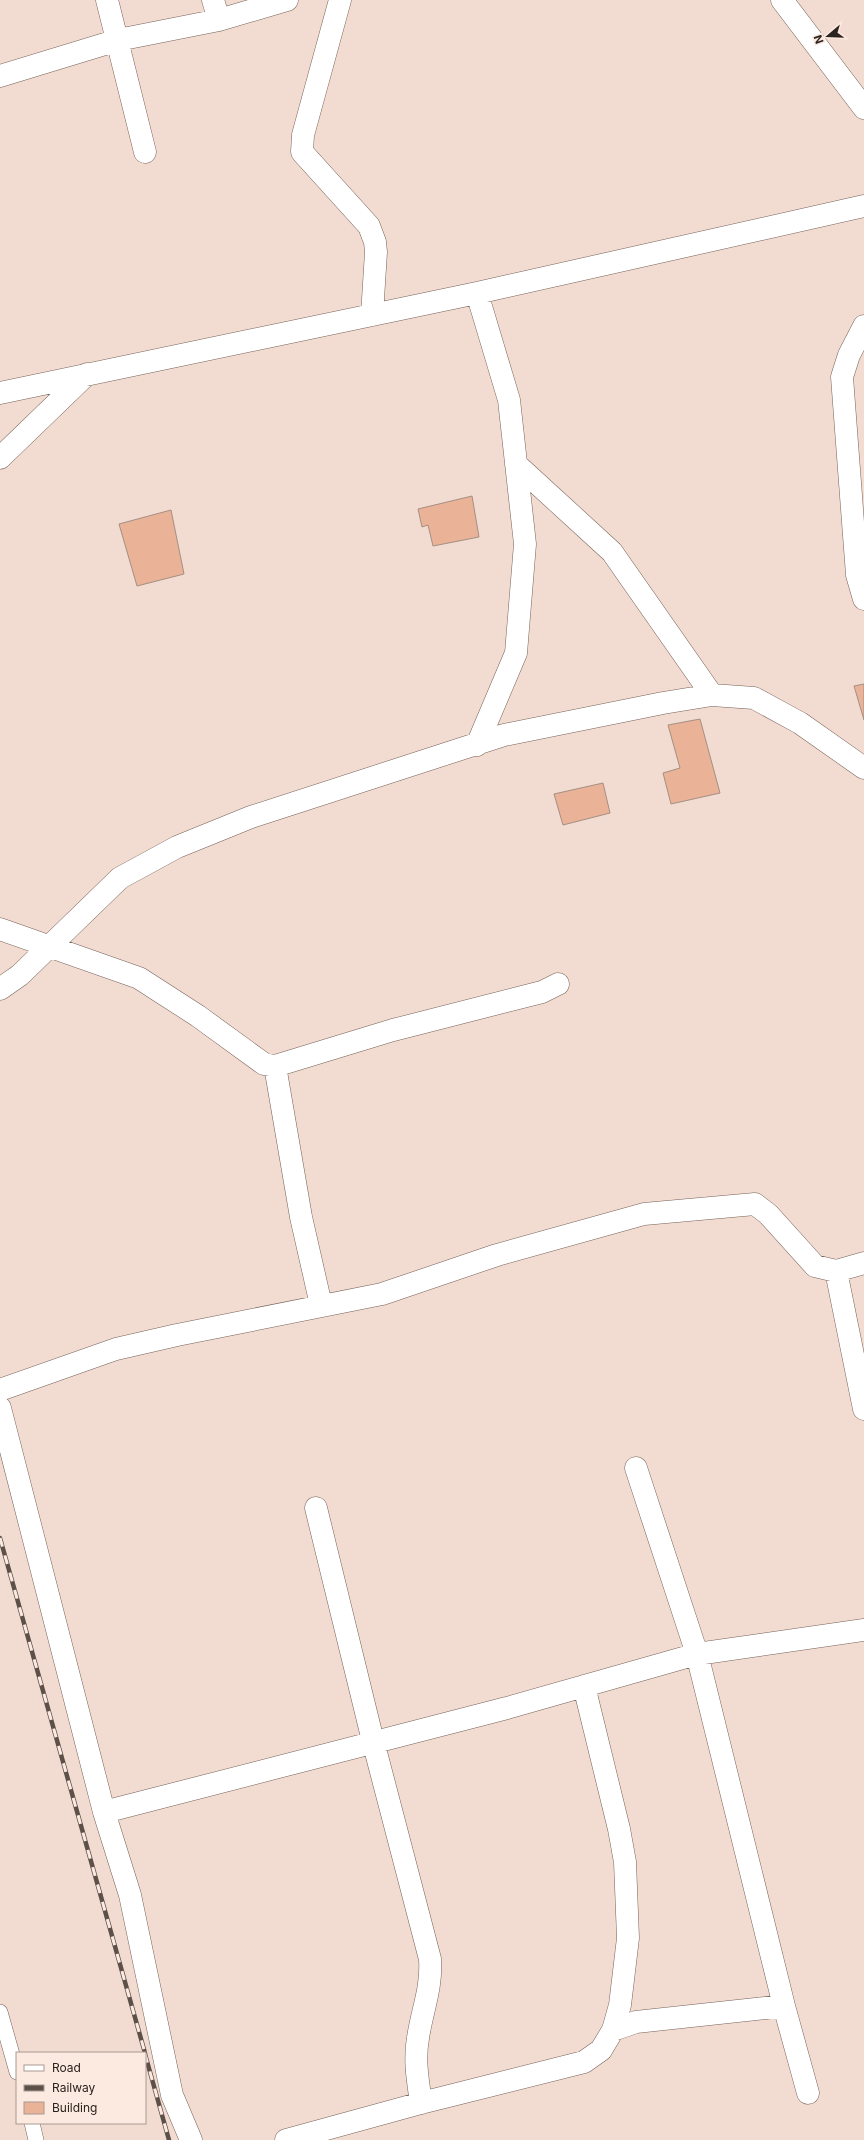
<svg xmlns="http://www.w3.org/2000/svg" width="864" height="2140" font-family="Inter,sans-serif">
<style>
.building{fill:#eab296;stroke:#a48f84}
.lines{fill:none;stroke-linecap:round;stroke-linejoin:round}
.lane-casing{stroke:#766259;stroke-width:16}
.street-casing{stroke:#766259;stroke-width:23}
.lane{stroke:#fff;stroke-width:15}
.street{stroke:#fff;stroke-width:22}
.rail-casing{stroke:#5c5049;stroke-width:4.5}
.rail{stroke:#fce9e0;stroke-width:3;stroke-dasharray:9;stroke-linecap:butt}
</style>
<rect width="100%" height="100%" fill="#f2dbd0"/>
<path class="building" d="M472,496L479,537L433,546L428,525L422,527L418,509Z
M171,510L184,574L137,586L119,524Z
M864,684V720L854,686Z
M700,719L720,793L671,804L663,773L680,768L668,725Z
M603,783L610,813L563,825L554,794Z"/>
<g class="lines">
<g class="lane-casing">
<path id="lane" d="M0,2012L17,2072
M32,2123L36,2140"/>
</g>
<g class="street-casing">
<path id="street" d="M107,0L145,152
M213,0L219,20
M340,0L303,135L302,152L369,226L375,242L376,252L372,315
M782,0L864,108
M0,76L118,40L219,20L287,0
M864,326L849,355L842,377L857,575L864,599
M0,393L477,293L864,206
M0,458L87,374
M516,464L612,552L712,695
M477,745L516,653L525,544L509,400L477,293
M0,929L139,978L198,1016L264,1064L275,1066L393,1030L542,992L558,984
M0,989L20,975L120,878L177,847L251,817L504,735L663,703L712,695L754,698L800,723L864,768
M275,1066L301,1217L321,1305
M836,1271L864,1409
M0,1390L116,1349L177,1335L382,1294L497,1255L644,1214L755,1204L768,1214L815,1266L836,1271L864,1263
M0,1408L104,1812L130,1895L172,2095L191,2140
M636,1468L697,1654L784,2006L808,2093
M316,1508L373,1741L430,1959C432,1989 422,2010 418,2038C414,2061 418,2081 421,2103
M104,1812L507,1708L697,1654L864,1630
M613,2030L636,2022L784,2006
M286,2140L421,2103L584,2062L601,2050L613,2030L620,2005L628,1938L625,1862L619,1829L584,1686"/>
</g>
<use href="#lane" class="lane"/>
<use href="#street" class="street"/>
<g class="rail-casing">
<path id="rail" d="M0,1538L145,2053
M145,2054L169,2140"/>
</g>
<use href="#rail" class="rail"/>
</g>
<rect x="16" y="2052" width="130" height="72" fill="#fce9e0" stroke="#a89a92"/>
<rect x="24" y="2065" width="20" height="6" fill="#ffffff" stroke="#a89a92"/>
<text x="52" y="2072" font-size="12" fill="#2b231e">Road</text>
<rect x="24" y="2085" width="20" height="6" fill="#5c5049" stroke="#a89a92"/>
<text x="52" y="2092" font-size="12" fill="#2b231e">Railway</text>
<rect x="24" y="2102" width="20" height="12" fill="#eab296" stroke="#a89a92"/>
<text x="52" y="2112" font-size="12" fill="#2b231e">Building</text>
<g transform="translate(828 36) rotate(251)" stroke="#fce9e0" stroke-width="3" paint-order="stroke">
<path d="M0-3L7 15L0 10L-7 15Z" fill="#2b231e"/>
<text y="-6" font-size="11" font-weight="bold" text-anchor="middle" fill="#2b231e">N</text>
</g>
</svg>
